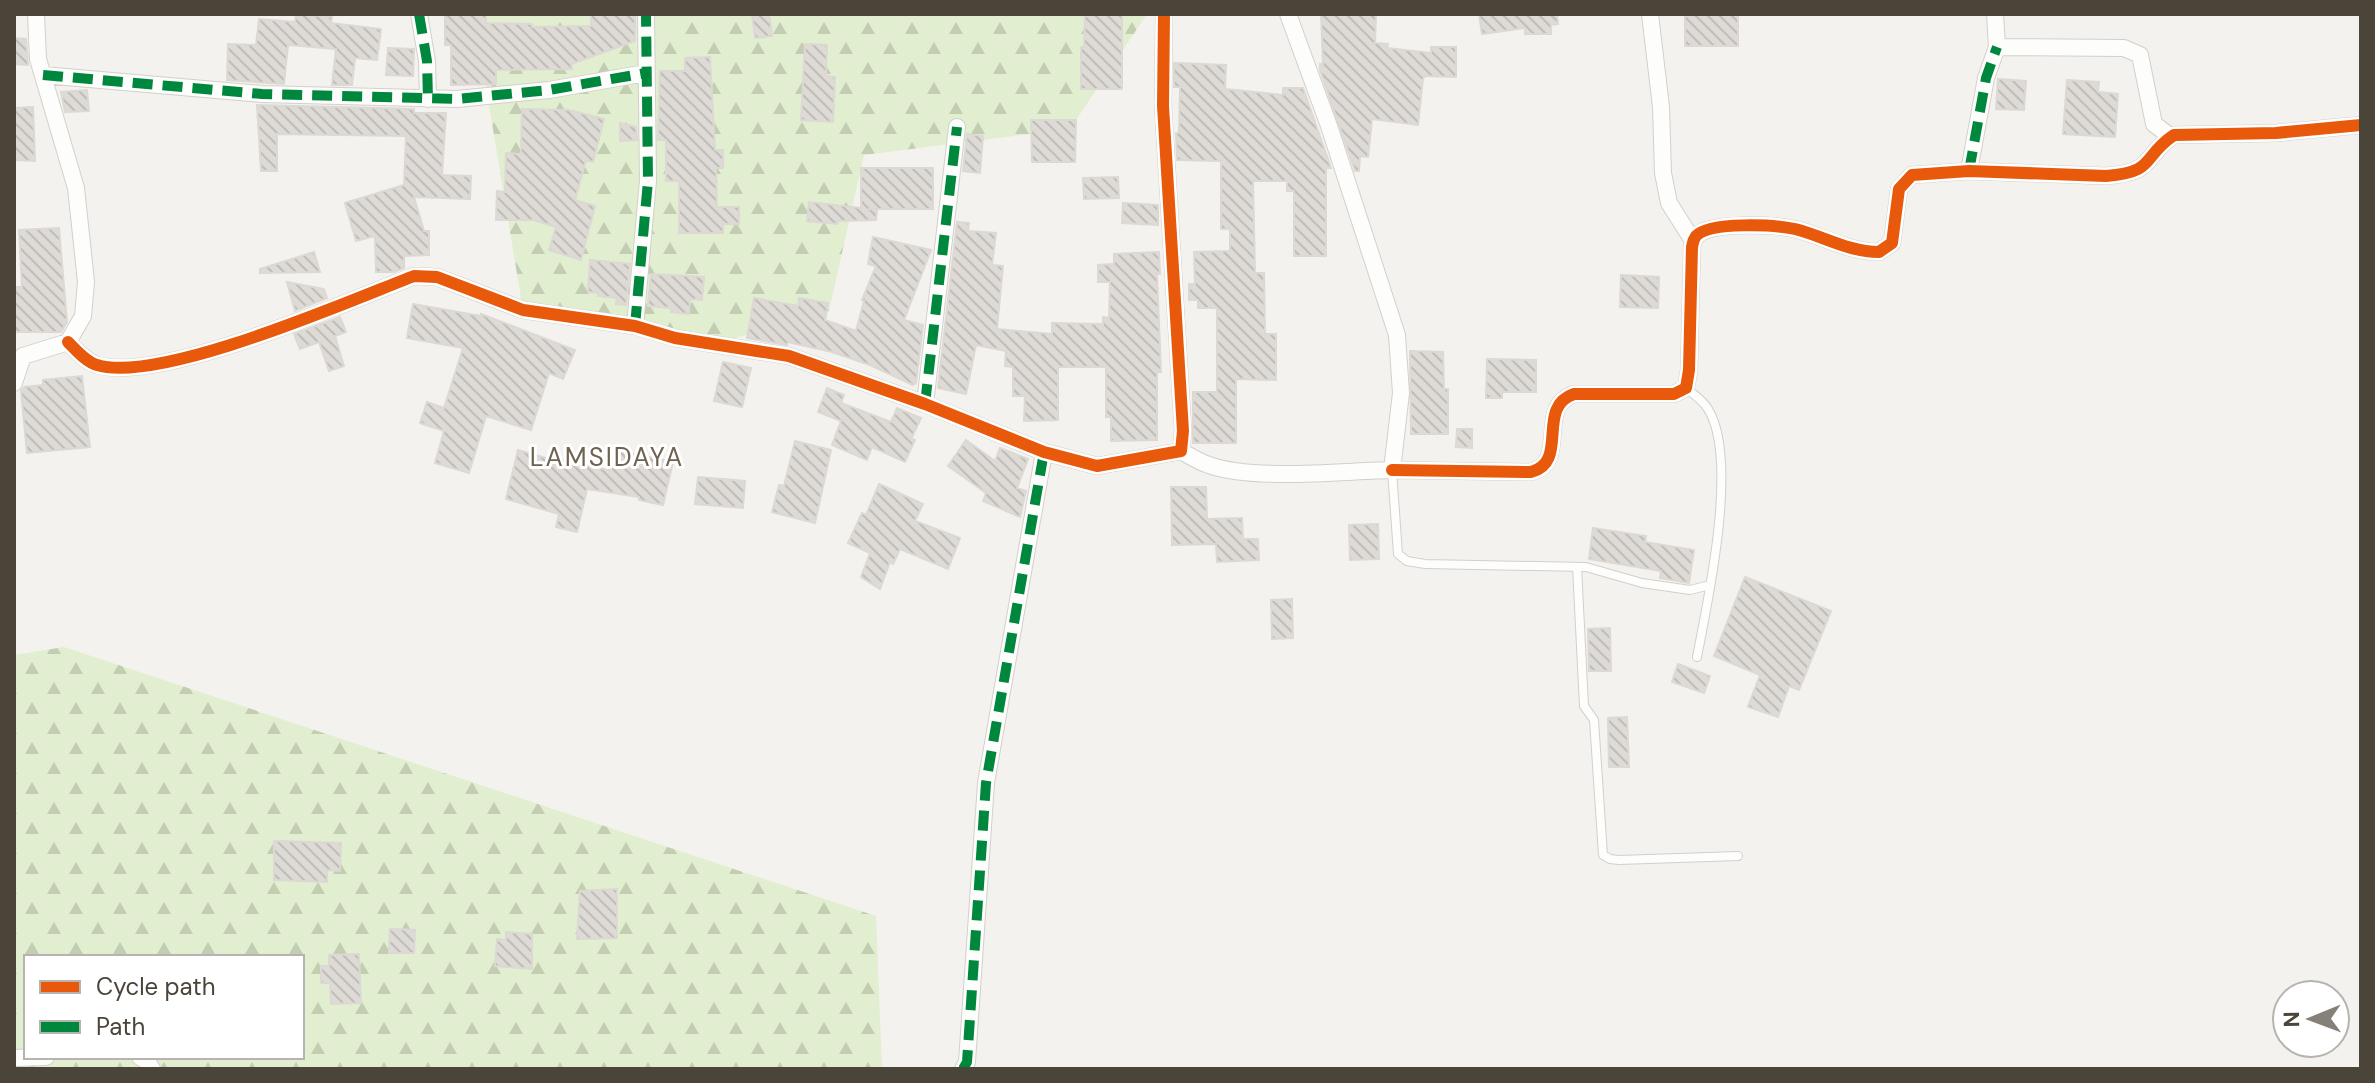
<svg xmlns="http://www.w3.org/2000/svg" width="2375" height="1083" font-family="'DM Sans',sans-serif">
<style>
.forest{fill:url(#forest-firs);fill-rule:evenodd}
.building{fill:url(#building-back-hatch);stroke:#dcd9d4;stroke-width:2}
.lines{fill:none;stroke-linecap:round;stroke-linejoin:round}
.service-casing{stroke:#d2d0cb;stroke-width:10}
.minor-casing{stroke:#d2d0cb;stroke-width:18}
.service{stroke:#fdfdfc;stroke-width:8}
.minor{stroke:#fdfdfc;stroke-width:16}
.quiet{stroke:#00873e;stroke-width:10;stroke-dasharray:20 10;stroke-linecap:butt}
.cycleway-casing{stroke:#fff;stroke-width:17}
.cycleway{stroke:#e8590c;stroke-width:12}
.labels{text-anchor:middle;stroke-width:6;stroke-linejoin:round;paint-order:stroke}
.quarter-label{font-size:26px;letter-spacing:2px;fill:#6e6250;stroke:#fff}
</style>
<defs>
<pattern id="forest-firs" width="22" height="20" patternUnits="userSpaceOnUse" patternTransform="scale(2)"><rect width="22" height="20" fill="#e1eecf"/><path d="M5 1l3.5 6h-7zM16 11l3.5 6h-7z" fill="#c3cdb2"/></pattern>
<pattern id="building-back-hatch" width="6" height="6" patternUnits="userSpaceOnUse" patternTransform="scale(2)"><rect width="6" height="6" fill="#dedbd6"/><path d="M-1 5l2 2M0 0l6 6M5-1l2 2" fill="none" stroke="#c0bdb8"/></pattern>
</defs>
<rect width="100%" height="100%" fill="#f4f2ee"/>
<path class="forest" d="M470,14H1147L1070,129L864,155L829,311L715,344L523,310L479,45Z
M64,647L876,916L882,1069H14V655ZM26,957H302V1057H26Z"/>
<path class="building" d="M296,14L332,17L331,23L381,29L377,60L355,58L352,85H332L336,49L288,45L284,84L227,80L228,44L256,45L259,19L295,22Z
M445,14H486V23L532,24V27L591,26V14H635V41L571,64L572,69L496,70V84L451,85V45H445Z
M752,14H769L772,36L755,38Z
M1085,14H1122V89H1081V47H1084Z
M1321,14H1376L1375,43L1388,44L1387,48L1431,53V47H1456V77L1425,76L1423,79L1418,125L1372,119L1368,157L1360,156L1359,171H1355L1320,70V64H1323Z
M1479,14H1557L1558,24L1551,25V34H1525V28L1482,34Z
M1685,14H1738V46H1685Z
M14,38L26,39L28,65L14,64Z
M805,44L827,45L826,76L835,77L833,122L801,120Z
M388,48L414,49L413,76L386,75Z
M710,57L715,150H723V168H716L717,207H739V224H723V233H679V181H666V140H658L660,71H685V58Z
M1174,63L1226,65L1225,89L1283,95V88H1303L1331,168H1326V256H1294V191H1287V181H1253L1255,273H1264L1265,334H1276V380L1236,379V443H1193V392H1217V308H1198V300H1189V284H1195L1194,252L1230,251V229H1221V161L1177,160L1176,133H1179L1180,87H1174Z
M1998,79L2026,81L2024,110L1996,109Z
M2067,80L2099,82L2098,92L2118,94L2115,137L2063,134Z
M87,90L89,111L65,112L61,92Z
M257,105L414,109V113H446L442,175L471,176L470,199L414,197L424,231H429V255L404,256V268L394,272H376L375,236L356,241L345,203L404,185L406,136L277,134V171H261Z
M33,107L35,161L14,160V108Z
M522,109L569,110L604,119L593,162L586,160L575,200L595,206L581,260L549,250L556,227L534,220H496L497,191L505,192L506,153L521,154Z
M1031,120H1076L1075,162H1032Z
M620,123L636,127L637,140L620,141Z
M967,134L983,136L980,173L963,171Z
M861,168H933V209H868L877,210L876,220L838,221L837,224L807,221L809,202L861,208Z
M1118,177L1119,198L1084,199L1083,178Z
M1123,203L1158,205V225L1122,223Z
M957,222L969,223L968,231L996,233L992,265L1003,266L997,329L1052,334V323L1103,324V317L1109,318L1110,282H1098V265L1114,264V254L1159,252L1160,274H1157L1161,372H1157V440L1111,441V417H1106V367H1058V420L1024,421L1025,396H1013V367L1005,366L1006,351L976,345L966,394L938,388Z
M59,228L67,322L61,332H14V287H22L19,230Z
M873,237L931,250L904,320L923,325L916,383L913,385L870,365L832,352L788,342L787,345L747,338L754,298L798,306L799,298L828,303L825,320L856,331L864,301L862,300L876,266L868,264Z
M314,252L320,272L260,273V269Z
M590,260L630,264L626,305L616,304L617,298L598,296L599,293L588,292Z
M651,274L704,277L702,300L690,299L689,314L671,312V308L648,306Z
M1621,275L1659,277L1658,308L1620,307Z
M287,282L324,289L327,298L295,311Z
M413,304L481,316V314L575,350L563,379L549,373L531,430L486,416L469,473L435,463L444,431L420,423L427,402L444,408L463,348L407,338Z
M340,317L346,332L335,336L344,366L329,371L319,342L300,349L294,334Z
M1410,351L1443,352L1444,389H1448V434H1411Z
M1487,359L1536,360V392H1502V398H1486Z
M723,362L751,368L742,407L714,401Z
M82,376L90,447L27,453L21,391L24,387L43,385V380Z
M827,388L844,395L841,403L891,422L897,408L921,418L911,439L915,440L905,462L872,447L867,460L832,445L841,421L818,412Z
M1457,429H1472V448L1456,447Z
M966,440L995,461L1000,448L1028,459L1017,488L1026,491L1020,517L983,501L986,493L948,466Z
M795,441L831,450L815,523L772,512L779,485L784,486Z
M612,449L673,462L663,505L639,500V497L587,489L577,532L556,527L559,514L506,499L518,450L560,462L561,459L608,470Z
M698,477L745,481L743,508L695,504Z
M879,484L923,504L915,521L960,538L948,569L900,549L893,564L890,562L880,589L861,577L870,553L848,543L862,513L866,515Z
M1171,487H1206L1207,519L1242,518L1243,539H1258L1259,560L1217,562L1216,544L1172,545Z
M1378,524L1379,559L1350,560L1349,525Z
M1593,528L1646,536L1645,542L1694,550L1689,583L1660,578L1661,571L1589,559Z
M1745,577L1831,611L1799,690L1789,686L1778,717L1748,707L1760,675L1714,656Z
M1292,599L1293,638L1272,639L1271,600Z
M1610,628L1611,671H1589L1588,629Z
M1678,664L1710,676L1704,693L1672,682Z
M1627,717L1629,767H1609L1608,718Z
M274,841L341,843L340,871L327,870V882L274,880Z
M617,889V938L577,939L580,891Z
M390,929L415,930L414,953H389Z
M506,932L532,934V969L495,966L497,939L506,940Z
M359,954L361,1003L331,1004L330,983H321V966H329V955Z"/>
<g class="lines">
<g class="service-casing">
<path id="service" d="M1686,388C1694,395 1703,400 1708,409C1739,459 1708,600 1697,657
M1392,470L1398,554L1407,561L1425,564L1586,567L1642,583L1690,590L1710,585
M1577,567L1584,706L1594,720L1603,855L1610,859L1619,860L1738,856"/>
</g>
<g class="minor-casing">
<path id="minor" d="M419,14L427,61L428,99
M1650,14L1661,107L1663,173L1669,203L1693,241
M1997,47L2124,48L2140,55L2154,124L2171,137
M43,75L262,94L457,99L549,90L646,73
M1969,171L1986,78L1997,47L1995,14
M635,326L648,181L646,14
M68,342C76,350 86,362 97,365C160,384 349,301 414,276L437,277L523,310L635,326L675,338L789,356L925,404L1044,452L1097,466L1181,451L1183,431L1163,106L1164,14
M14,383L23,356L68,342L83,316L86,282L82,244L76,188L38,59L36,14
M925,404L957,127
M1181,451C1190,456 1199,462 1209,465C1253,481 1342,471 1392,470L1401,393L1397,335L1329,126L1288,14
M1392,470L1531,472C1570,462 1535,407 1574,394H1674L1686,388L1689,370L1692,247C1693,242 1693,240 1696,236C1710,221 1776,225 1795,229C1823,236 1849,252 1879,252L1892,243L1899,189L1912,175L1969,171L2106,176C2157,172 2141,157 2174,135L2276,133L2361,125
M140,1057L147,1061L152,1069
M14,1058L46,1057
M963,1069L967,1062L986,783L1044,452"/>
</g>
<use href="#service" class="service"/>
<use href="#minor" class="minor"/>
<path class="quiet" d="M419,14L427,61L428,99
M43,75L262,94L457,99L549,90L646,73
M1969,171L1986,78L1997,47
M635,326L648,181L646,14
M925,404L957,127
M963,1069L967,1062L986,783L1044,452"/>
<g class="cycleway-casing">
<path id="cycleway" d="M68,342C76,350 86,362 97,365C160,384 349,301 414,276L437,277L523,310L635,326L675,338L789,356L925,404L1044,452L1097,466L1181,451L1183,431L1163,106L1164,14
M1392,470L1531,472C1570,462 1535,407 1574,394H1674L1686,388L1689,370L1692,247C1693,242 1693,240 1696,236C1710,221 1776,225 1795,229C1823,236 1849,252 1879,252L1892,243L1899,189L1912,175L1969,171L2106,176C2157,172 2141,157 2174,135L2276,133L2361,125"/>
</g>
<use href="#cycleway" class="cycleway"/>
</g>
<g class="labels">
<g class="quarter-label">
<text x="607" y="466">LAMSIDAYA</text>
</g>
</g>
<rect width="2375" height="1083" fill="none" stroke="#4b4439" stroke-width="32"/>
<rect x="24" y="955" width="280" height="104" fill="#ffffff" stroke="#b7b4b0" stroke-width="2"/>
<rect x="40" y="981" width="40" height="12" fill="#e8590c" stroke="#b7b4b0" stroke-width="2"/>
<text x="96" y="995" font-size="24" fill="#4b4439">Cycle path</text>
<rect x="40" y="1021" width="40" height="12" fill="#00873e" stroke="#b7b4b0" stroke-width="2"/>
<text x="96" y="1035" font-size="24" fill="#4b4439">Path</text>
<g transform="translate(2311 1019) rotate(269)"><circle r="38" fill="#ffffff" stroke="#b7b4b0" stroke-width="2"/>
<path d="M0-6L14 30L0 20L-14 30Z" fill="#868178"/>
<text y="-12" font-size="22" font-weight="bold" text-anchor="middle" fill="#4b4439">N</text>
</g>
</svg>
